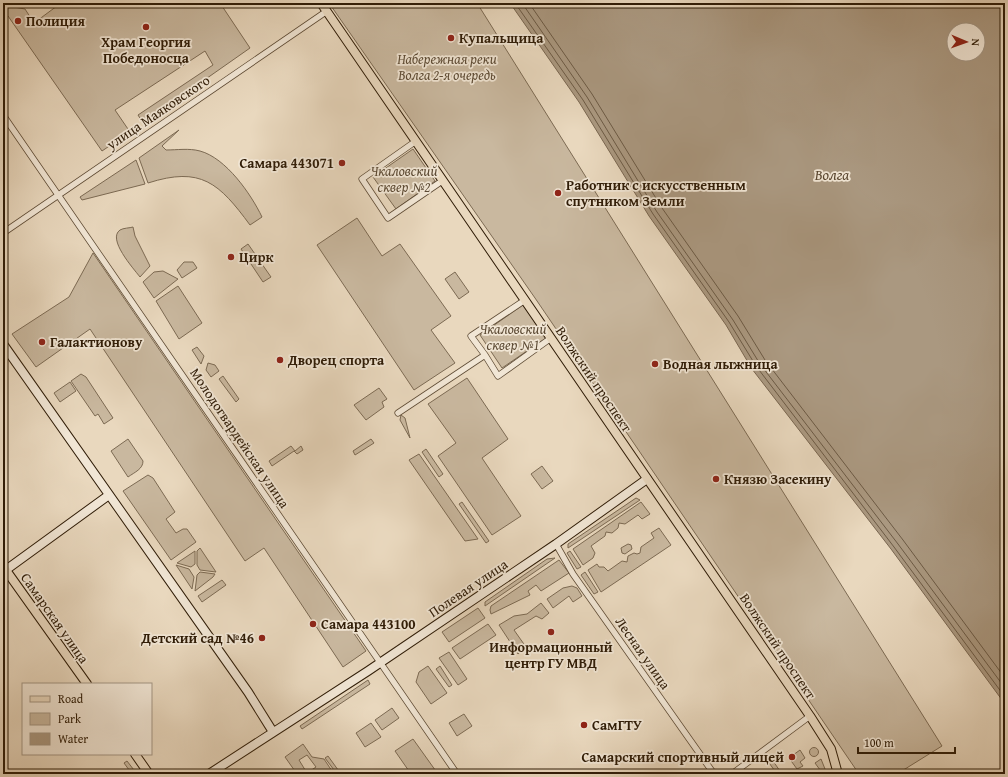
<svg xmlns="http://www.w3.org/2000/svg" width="1008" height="777" font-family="'Gentium Book Plus',serif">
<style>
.green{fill:#c9b89f;stroke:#7c6a53;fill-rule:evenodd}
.water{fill:#aa9880;stroke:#796650;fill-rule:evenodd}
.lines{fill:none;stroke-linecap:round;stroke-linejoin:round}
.shore{stroke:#6c5a44;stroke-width:1}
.street-casing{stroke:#5e4b35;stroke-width:7}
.secondary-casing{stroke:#2f1c07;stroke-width:10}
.primary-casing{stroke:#2f1c07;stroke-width:10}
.street{stroke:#f1e6d5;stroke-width:5.5}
.secondary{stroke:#f1e6d5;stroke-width:8}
.primary{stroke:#e9d8be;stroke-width:8}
.poi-dot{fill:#8f2418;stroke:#f1e6d5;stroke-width:1.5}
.labels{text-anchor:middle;stroke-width:3.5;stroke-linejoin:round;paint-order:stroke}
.poi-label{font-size:14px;font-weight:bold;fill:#2f1c07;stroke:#f1e6d5;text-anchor:start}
.park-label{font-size:14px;font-style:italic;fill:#5d4b35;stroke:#f1e6d5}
.street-label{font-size:14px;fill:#2f1c07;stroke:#f1e6d5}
.water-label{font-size:15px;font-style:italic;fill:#5a4731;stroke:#f1e6d5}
</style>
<rect width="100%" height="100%" fill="#e9d8be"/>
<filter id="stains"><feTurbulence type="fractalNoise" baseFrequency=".005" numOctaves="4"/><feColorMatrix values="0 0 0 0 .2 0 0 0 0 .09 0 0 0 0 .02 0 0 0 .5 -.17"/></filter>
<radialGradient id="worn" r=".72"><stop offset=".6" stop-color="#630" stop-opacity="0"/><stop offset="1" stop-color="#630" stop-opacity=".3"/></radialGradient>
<path class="green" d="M61,3H220L250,48L143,123L138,115L213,65L205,51L115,110L130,132L102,151L8,16L3,18V5L25,9L34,23Z
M329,3H477L942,746L897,774H859L535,298Z
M179,130L162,146L166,150C177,150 189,148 200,151C226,158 251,194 262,217L250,225C219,183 201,166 148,183L139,158Z
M413,149L435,181L396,209L373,177Z
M136,160L145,184L82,200L80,197Z
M357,218L382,256L400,244L451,316L431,330L455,363L414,390L317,245Z
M133,227L135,236L150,266L140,277C133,268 107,239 120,230C123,228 130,228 133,227Z
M248,244L271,277L263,282L241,249Z
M93,253L366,651L343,667L264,548L245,561L90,329L36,367L12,334L69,297Z
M184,262H193L197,268L182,278L177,270Z
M163,271L178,279L154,298L143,282L154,272Z
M455,272L469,292L459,299L445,279Z
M178,286L202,323L179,339L156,301Z
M523,305L546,338L502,368L480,335Z
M197,347L204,356L201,364L192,350Z
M208,363L215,365L219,371L211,377L206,370Z
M81,374L86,377L113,418L104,424L98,414L95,416L71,381Z
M223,376L239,399L236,402L219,379Z
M467,378L508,439L482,458L521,516L492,535L438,456L456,443L428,404Z
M70,382L76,391L60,402L54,393Z
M379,388L387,399L382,402L384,407L366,420L354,405Z
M401,415L405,418L410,438L400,420Z
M128,439L143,461C143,469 135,472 128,477L111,451Z
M371,439L374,443L355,455L353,451Z
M291,446L295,451L301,446L303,450L297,454L294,451L272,466L269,461Z
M426,449L443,474L439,477L422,452Z
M419,454L478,539L465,541L409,460Z
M542,466L553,481L542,489L531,474Z
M148,475L153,478L175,512L166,519L176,533L183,529H187L196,542L171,560L123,491Z
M636,498L640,500L568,548V544Z
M462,502L489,541L486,543L459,504Z
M641,502L650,514L642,519L638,515L625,524L619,523L618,528L612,533L606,532L605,536L591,546L595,553L593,558L583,565L573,549Z
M659,528L671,545L601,592L588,570L597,564L599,567H604L608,571L622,561L627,562L628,556L634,553L637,554L640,553L641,547L654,538L651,533Z
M628,544L631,545L632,549L625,554L622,553L621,548Z
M200,548L216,572L200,570L197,565V551Z
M195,551V564L191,567L177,563Z
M570,551L581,567L577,569L567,553Z
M555,558L485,606V602L547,559Z
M559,560L569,573L541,591L536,585L528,591L530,595L491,614L490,610L491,606Z
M176,565L189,569L194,577L192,589Z
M200,572L215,574L213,577L195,591L197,575Z
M585,572L598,592L594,594L581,575Z
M222,580L226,585L202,602L198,596Z
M572,586L577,588L582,596L573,602L569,596L553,608L547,599L563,588Z
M541,603L549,613L542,619L536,616L514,630L526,647L518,654L499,625L514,616L527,614Z
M478,608L485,618L449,642L442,632Z
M488,624L496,635L460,659L452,648Z
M449,652L467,679L458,685L439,658Z
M428,666L447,693L431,704L416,682L419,672Z
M440,666L452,685L449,687L436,669Z
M368,680L370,684L302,729L300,726Z
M392,708L399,718L382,730L375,720Z
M464,714L472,726L457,736L449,723Z
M371,723L381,737L365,747L356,733Z
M413,739L438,774H411L395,751Z
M303,744L312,757L324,759L334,774H297L285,757ZM307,755L316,767L307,773L299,760Z
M809.5 752a4.5 4.5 0 1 1 9 0a4.5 4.5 0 1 1-9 0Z
M800,750L805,758L800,762L803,766L797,769L789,758Z
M328,756L341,774H337L325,758Z
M771,758L782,774H777L767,760Z
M821,759L827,774H823L815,763Z
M127,761L137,774H132L124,763Z"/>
<path class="water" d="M510,3H1005V704L891,549L752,369L726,325L649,216L579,102ZM954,30H978V54H954Z"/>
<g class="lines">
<path class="shore" d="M515,3L583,100L653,214L729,322L756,366L894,547L1005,697
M522,3L587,97L657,212L733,320L760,364L898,544L1005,688
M529,3L592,94L662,208L738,316L765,360L903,540L1005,678"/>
<g class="street-casing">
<path id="street" d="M3,115L457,774
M416,141L362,179L388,218L442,181
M3,233L327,11
M485,355L498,376L551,338
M398,413L485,355L471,336L525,300
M556,544L573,574L714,774
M732,774L810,716"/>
</g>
<g class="secondary-casing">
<path id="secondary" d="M3,344L248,692L273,732
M3,572L109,495
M209,774L368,671L556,544L647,479"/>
</g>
<g class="primary-casing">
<path id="primary" d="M321,3L810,716L831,749L838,774
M3,566L87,684
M135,754L149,774"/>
</g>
<use href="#street" class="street"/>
<use href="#secondary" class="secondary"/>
<use href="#primary" class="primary"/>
</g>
<g class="poi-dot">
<circle cx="18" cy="21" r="4"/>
<circle cx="146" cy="27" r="4"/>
<circle cx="451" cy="38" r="4"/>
<circle cx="342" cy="163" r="4"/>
<circle cx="558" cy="193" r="4"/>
<circle cx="231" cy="257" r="4"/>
<circle cx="42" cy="342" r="4"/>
<circle cx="280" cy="360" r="4"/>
<circle cx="655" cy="364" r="4"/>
<circle cx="716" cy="479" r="4"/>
<circle cx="313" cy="624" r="4"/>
<circle cx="551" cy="632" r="4"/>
<circle cx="262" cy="638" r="4"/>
<circle cx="584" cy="725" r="4"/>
<circle cx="792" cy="757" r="4"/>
</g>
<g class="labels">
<g class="poi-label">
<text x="26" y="26">Полиция</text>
<text x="459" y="43">Купальщица</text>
<text x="146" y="47" text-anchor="middle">Храм Георгия<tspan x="146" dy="16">Победоносца</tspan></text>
<text x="334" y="168" text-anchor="end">Самара 443071</text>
<text x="566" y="190">Работник с искусственным<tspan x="566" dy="16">спутником Земли</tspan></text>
<text x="239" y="262">Цирк</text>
<text x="50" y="347">Галактионову</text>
<text x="288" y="365">Дворец спорта</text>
<text x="663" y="369">Водная лыжница</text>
<text x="724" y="484">Князю Засекину</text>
<text x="321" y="629">Самара 443100</text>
<text x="254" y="643" text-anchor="end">Детский сад №46</text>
<text x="551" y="652" text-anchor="middle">Информационный<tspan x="551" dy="16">центр ГУ МВД</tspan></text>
<text x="592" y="730">СамГТУ</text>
<text x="784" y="762" text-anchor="end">Самарский спортивный лицей</text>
</g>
<g class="park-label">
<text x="447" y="64">Набережная реки<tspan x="447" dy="16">Волга 2-я очередь</tspan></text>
<text x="404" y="176">Чкаловский<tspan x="404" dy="16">сквер №2</tspan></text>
<text x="513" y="334">Чкаловский<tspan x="513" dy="16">сквер №1</tspan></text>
</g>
<g class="street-label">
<text transform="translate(158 112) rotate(-34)" y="5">улица Маяковского</text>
<text transform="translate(594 379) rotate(56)" y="5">Волжский проспект</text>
<text transform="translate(240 438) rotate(56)" y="5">Молодогвардейская улица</text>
<text transform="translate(468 588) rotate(-34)" y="5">Полевая улица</text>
<text transform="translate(55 618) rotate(55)" y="5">Самарская улица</text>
<text transform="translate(778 646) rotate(56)" y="5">Волжский проспект</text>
<text transform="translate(643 653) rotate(55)" y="5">Лесная улица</text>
</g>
<g class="water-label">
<text x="832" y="180">Волга</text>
</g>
</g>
<rect width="1008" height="777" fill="none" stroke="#e9d8be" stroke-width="16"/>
<rect x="4" y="4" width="1000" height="769" fill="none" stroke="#2f1c07" stroke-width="2"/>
<rect x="8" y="8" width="992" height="761" fill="none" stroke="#2f1c07"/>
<rect x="22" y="683" width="130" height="72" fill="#f1e6d5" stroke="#a39583"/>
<rect x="30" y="696" width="20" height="6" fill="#e9d8be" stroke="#a39583"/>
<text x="58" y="703" font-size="12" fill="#2f1c07">Road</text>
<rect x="30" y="713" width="20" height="12" fill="#c9b89f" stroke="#a39583"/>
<text x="58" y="723" font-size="12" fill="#2f1c07">Park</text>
<rect x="30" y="733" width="20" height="12" fill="#aa9880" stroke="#a39583"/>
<text x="58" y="743" font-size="12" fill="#2f1c07">Water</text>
<g transform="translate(966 42) rotate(92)"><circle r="19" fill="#f1e6d5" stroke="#a39583"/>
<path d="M0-3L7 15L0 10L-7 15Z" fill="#8f2418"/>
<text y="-6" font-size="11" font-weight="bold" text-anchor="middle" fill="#2f1c07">N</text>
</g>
<path d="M858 747v6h97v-6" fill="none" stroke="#2f1c07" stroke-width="2"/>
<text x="864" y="747" font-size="12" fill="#2f1c07" stroke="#f1e6d5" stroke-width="3" paint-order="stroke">100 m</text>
<rect width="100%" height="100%" filter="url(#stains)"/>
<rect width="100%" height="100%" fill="url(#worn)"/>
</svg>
